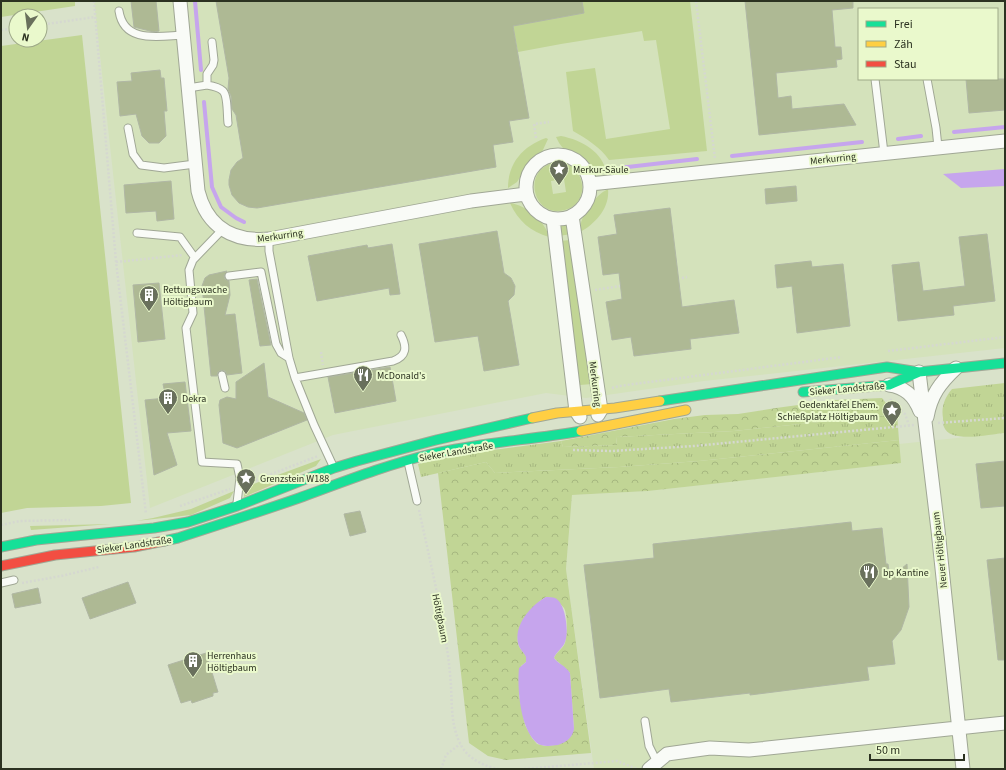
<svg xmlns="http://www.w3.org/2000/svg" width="1006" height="770" font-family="'Source Sans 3',sans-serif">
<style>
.built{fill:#d4e2bb;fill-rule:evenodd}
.grass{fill:#c1d595;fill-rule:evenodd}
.forest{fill:url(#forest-crowns);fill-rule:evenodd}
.park{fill:url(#park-tufts)}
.water{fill:#c6a5ed}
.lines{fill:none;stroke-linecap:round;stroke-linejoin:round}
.stream{stroke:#c6a5ed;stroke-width:4}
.building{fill:#aeb994;stroke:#b0b7a4}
.lane-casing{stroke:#a0a795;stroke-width:9}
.street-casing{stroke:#a0a795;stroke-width:15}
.fast-casing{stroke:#a0a795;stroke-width:11}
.slow-casing{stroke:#a0a795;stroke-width:11}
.jam-casing{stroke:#a0a795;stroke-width:11}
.path{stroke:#d5d8d0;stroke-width:2.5;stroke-dasharray:2 2;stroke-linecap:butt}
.lane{stroke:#f9fbf7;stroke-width:7}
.street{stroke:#f9fbf7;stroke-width:13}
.fast{stroke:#16e098;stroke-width:9}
.slow{stroke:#ffcf43;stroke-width:9}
.jam{stroke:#f24e42;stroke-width:9}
.labels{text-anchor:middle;stroke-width:4;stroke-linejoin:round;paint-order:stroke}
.street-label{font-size:10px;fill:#2c3221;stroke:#eaf9cc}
.poi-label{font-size:10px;fill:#2c3221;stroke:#eaf9cc;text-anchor:start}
</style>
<defs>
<pattern id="forest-crowns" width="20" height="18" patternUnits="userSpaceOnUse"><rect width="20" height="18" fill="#c1d595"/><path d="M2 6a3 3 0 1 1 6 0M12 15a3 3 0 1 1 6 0" fill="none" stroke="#a6b780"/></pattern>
<pattern id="park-tufts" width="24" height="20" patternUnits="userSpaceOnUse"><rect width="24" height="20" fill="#c1d595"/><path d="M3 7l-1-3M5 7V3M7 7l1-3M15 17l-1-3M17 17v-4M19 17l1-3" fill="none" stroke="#a6b780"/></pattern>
</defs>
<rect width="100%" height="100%" fill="#d9e2ca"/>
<path class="built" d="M94,1H1005V348L704,381L586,398L546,393L333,435L150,508ZM859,9H997V79H859Z
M1005,433V769H594L566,569L572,495L648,491L900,463L899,444Z"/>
<path class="grass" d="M1,1H75V6L1,17Z
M582,1H690L707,151L609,160C600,147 587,139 573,131L566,72L595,68L606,139L670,129L656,40L644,41L642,31L561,44L518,52L513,26L584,13Z
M82,35L131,503L101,506L27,508L1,513V46Z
M561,136C582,140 603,152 607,174C592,170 591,163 581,156C575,152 568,152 563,148C560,145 558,141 556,137Z
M546,138L548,139L542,152L529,163L517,182L508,188C508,163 523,146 546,138Z
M553,163C584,158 594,202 565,210C534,219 521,171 553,163ZM564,179L566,192L553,194L551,181Z
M608,189C610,208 595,224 580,232C579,217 594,196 608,189Z
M510,203C526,205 546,222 549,237C531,232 518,221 510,203Z
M563,223L567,224L571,234L559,236V227Z
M570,240L592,384L580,385L560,241Z
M321,459L316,466L244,497L245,487Z
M234,491L230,498L191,515L136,521L153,518L191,509Z
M111,524L31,530L30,526Z"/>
<path class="forest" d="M882,398L889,407L897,414L734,431L616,437L617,445L563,447L561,441L674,419L705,415L738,414L776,408L835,400Z
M899,440L901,463L648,491L572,495L566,569L591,753L506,760L488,756L469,743L438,473L486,462L495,473L619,467L699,461ZM546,597C552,597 560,603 564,608C568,615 567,635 565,643C563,649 556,652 554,658L570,673L574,729L555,745L545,746L537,744L532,738L525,725L519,695L521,666L526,662V656C524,652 519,649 518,643C515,629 533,604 546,597Z"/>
<path class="park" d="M1005,383V433C991,434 950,444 944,427C943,424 943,420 943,418C941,407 945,397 952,389Z
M897,414L899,440L699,461L619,467L495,473L486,462L421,477L418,464L470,453L561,441L563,447L617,445L616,437L734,431Z"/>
<path class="water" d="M1005,169V186L961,188L943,174Z
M546,597C548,597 553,597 555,598C566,603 569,633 565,642C563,648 556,652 554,658C558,664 565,665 570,673L574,729C572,738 567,742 558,745C551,746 542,747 537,743C520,729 517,688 519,668L526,662V657C524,652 519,649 518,643C514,625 531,605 546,597Z"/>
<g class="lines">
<path class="stream" d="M195,1L201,70
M204,102L212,187L221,207L236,218L244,222
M954,132L1005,127
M898,139L921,136
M732,156L862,142
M619,168L697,159"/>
</g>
<path class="building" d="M131,1H156L159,31L154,32L134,27Z
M216,1H582L584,13L513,26L529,118L509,121L513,142L493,145L496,167L257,208L248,207L239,203L232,195L229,185V180L231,170L237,162L243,158L236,115L232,109L231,96L228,89L229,78Z
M745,1H853V8L832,10L835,47H841L842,59L836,60L837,67L776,73L778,98L791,96L792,109L844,104L856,125L759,135Z
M160,70L161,78H164L167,111H164L166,136L159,143H149L142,136L136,114L120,116L117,82L132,81L131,73Z
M966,79H1005V110L969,113Z
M171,181L174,219L157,221L156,211L126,213L124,185Z
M796,186L797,201L766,204L765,189Z
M670,208L682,307L734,300L739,333L690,339L691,349L634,356L631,337L612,340L606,302L622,299L619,273L603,275L598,237L617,234L614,215Z
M497,231L504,273L511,278L515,286L514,295L508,301L519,365L484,371L478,336L435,342L419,244Z
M987,234L995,301L953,306L954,315L898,321L892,265L919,262L923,291L965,286L959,237Z
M392,244L400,294L390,295L389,288L317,301L308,256L367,245L368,248Z
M811,261L812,267L843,264L850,326L797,333L792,286L777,288L775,265Z
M227,271L224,276L225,279L229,281L230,295L225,315L235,314L242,373L227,375L225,371L221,370L218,372L217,376H211L202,286L205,278L209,275Z
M257,279L271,345L260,346L249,280Z
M159,283L165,339L138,342L133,285Z
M264,363L268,397L304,413L307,420L237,448L223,443L219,405L220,400L227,397L236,399V382Z
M390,367L396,401L335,413L328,377Z
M185,382L191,431L167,433L177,465L154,475L145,400L166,398L163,384Z
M1005,461V506L981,508L976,464Z
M360,511L366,532L350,536L344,514Z
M851,522L852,531L882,528L886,564H888L890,578L907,564L909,607L901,630L892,641L895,664L867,667L869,680L750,695V693L671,702L669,689L600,698L584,565L654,558L653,544Z
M1005,558V660H998L987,560Z
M128,582L136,603L90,619L82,598Z
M38,588L41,603L15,608L12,594Z
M206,653L218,692L213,693V696L192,703L191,700L181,703L168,665Z"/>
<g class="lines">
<g class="lane-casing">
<path id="lane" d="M119,11C124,44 159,36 183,35
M875,79L884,153
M927,79L936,128L938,147
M207,85C213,86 219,87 223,91C228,96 227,116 228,123
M188,88L207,85V74L213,65L214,60L212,42
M128,128L133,154L141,165L164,168L195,164
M223,229L193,260L189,270L193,313L186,328L202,462L237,464L240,478L237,503
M137,233L180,237L195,258
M269,239V251L289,358L295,378L314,425L334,468
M229,276L261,272L276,344L281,353L289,358
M222,375L225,388
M295,378L393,361C407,356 407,347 401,335
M408,462L417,501
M1,583L14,580
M645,721L649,746L657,762"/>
</g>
<g class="street-casing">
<path id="street" d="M180,1L198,191C207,227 233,242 269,239L471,201L526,194
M526 187a32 32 0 1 1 64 0a32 32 0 1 1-64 0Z
M590,184L1005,141
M572,216L601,410L598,415
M553,219L576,411L580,417
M919,372L938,530L963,769
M889,385C905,387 914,396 920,411
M927,417C931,395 940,383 956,368
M649,769L667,754L710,748L749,750L1005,723"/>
</g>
<g class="fast-casing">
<path id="fast" d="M803,392L889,385L919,372
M660,401L887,367L919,372L1005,363
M164,541L178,538C218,525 259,512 299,498C343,482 386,465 431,454C481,442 532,440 581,431
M1,547L36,540L154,528L188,522L237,506L334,468L357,461L436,440L532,418"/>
</g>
<g class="slow-casing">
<path id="slow" d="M532,418L557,413L615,408L660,401
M581,431L686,410"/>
</g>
<g class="jam-casing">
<path id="jam" d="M1,566L55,555L134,547L164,541"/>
</g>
<path class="path" d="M94,1L116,262L146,514
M696,1L715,159
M40,25L95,17
M1,30L16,28
M536,138L534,124L549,122
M116,262L183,255
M682,278L687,277
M595,290L620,286
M888,351L1005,337
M321,352L323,365
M612,388L619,386L842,357
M890,399L893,403L905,414L909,425
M938,423L1005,418
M573,450L611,451L694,446L915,425
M248,483L318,456
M180,506L230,489
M419,510C429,556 440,602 447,649C449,661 450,673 451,686C452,705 451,727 461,745C468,759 484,766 498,769
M1,525L20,521L70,520
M22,583L61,576L99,567
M441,769L446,755L460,744
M524,769L617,761L637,769"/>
<use href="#lane" class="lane"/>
<use href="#street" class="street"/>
<use href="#fast" class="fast"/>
<use href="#slow" class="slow"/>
<use href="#jam" class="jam"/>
</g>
<defs>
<g id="sight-pin" transform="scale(1)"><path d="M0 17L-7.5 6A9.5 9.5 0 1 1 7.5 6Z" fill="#69705c" stroke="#eaf9cc"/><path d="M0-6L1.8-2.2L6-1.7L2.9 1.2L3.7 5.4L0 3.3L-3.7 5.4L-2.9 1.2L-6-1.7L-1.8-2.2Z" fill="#fff"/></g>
<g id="building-pin" transform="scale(1)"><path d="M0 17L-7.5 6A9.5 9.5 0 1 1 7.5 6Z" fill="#69705c" stroke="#eaf9cc"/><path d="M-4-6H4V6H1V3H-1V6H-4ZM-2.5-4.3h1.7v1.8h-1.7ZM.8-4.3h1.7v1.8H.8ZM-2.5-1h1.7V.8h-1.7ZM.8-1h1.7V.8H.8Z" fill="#fff"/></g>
<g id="restaurant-pin" transform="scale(1)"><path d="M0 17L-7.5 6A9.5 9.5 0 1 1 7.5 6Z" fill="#69705c" stroke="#eaf9cc"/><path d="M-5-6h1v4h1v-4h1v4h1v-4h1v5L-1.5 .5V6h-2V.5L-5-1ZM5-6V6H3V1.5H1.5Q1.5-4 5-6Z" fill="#fff"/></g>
</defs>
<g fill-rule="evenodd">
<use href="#sight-pin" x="559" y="169"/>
<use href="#building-pin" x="149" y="295"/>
<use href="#restaurant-pin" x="363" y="375"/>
<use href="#building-pin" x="168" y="398"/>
<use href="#sight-pin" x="892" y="410"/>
<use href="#sight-pin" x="246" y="478"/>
<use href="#restaurant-pin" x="869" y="572"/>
<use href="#building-pin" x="193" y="661"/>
</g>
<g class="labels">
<g class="street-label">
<text transform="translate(833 158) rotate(-6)" y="4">Merkurring</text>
<text transform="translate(280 235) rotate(-8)" y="4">Merkurring</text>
<text transform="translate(596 384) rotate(83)" y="4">Merkurring</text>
<text transform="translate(847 388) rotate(-5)" y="4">Sieker Landstraße</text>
<text transform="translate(456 451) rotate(-10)" y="4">Sieker Landstraße</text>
<text transform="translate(134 544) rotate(-8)" y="4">Sieker Landstraße</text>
<text transform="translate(939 550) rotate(-96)" y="4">Neuer Höltigbaum</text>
<text transform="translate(441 618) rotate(79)" y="4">Höltigbaum</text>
</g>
<g class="poi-label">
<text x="573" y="173">Merkur-Säule</text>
<text x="163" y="293">Rettungswache<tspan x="163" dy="12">Höltigbaum</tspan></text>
<text x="377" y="379">McDonald's</text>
<text x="182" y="402">Dekra</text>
<text x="878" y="408" text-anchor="end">Gedenktafel Ehem.<tspan x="878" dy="12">Schießplatz Höltigbaum</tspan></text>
<text x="260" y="482">Grenzstein W188</text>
<text x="883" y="576">bp Kantine</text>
<text x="207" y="659">Herrenhaus<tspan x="207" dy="12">Höltigbaum</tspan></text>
</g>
</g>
<rect width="1006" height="770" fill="none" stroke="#2c3221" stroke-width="4"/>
<rect x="858" y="8" width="140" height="72" fill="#eaf9cc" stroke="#9ea988"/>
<rect x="866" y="21" width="20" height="6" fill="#16e098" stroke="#9ea988"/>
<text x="894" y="28" font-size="12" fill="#2c3221">Frei</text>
<rect x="866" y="41" width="20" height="6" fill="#ffcf43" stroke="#9ea988"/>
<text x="894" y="48" font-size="12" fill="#2c3221">Zäh</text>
<rect x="866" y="61" width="20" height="6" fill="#f24e42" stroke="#9ea988"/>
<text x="894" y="68" font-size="12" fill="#2c3221">Stau</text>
<g transform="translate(28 28) rotate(194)"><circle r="19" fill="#eaf9cc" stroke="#9ea988"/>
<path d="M0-3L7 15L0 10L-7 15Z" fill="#69705c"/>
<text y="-6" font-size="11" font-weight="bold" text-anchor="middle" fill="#2c3221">N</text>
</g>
<path d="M870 754v6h94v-6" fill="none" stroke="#2c3221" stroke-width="2"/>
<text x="876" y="754" font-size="12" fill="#2c3221" stroke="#eaf9cc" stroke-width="3" paint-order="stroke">50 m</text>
</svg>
